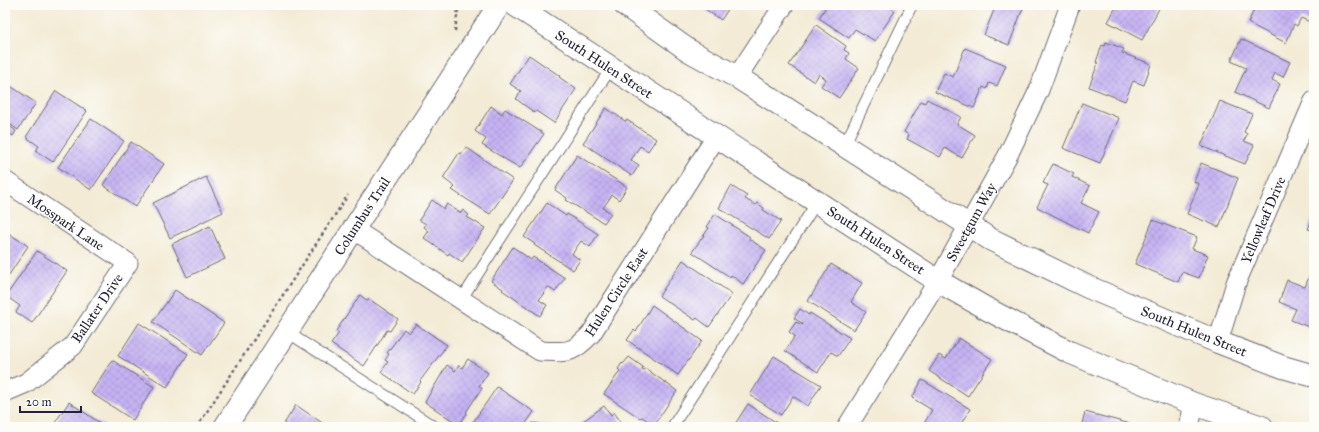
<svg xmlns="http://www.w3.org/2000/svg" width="1319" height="432" font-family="'IM FELL Great Primer',serif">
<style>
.building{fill:url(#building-cross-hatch)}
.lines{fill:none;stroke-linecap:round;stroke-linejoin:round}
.service-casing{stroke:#6b6871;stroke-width:12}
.minor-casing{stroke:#6b6871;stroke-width:21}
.tertiary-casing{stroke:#6b6871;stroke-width:24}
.secondary-casing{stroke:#6b6871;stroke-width:24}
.path{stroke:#6b6871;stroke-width:2.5;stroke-dasharray:3 3;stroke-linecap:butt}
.service{stroke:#fff;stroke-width:10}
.minor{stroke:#fff;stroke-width:19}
.tertiary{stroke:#fff;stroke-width:22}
.secondary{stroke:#fff;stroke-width:22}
.labels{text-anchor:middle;stroke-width:3;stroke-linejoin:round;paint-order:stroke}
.street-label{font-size:14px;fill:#22223b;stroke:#fdfcf7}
</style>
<defs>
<pattern id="building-cross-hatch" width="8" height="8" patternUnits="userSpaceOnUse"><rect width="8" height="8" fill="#c5b2f3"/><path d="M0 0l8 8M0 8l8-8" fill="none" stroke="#a999d1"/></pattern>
</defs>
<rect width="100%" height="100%" fill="#fdfcf7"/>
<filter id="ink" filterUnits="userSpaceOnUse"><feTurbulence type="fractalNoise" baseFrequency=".025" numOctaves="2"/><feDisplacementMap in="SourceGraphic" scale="8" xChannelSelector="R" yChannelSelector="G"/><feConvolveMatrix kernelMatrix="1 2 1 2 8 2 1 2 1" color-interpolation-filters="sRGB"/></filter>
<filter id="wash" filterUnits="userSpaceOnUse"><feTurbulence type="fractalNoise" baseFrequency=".012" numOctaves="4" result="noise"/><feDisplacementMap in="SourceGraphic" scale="16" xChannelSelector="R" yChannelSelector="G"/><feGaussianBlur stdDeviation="0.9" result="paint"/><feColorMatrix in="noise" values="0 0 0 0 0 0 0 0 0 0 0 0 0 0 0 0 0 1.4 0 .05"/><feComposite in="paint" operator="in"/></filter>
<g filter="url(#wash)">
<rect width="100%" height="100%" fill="#f3ebd5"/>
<g id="blocks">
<path class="building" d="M699,5H731L721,20Z
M827,5H887L895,11L875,41L855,29L849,38L819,18Z
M996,5H1017L1023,8L1009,45L984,35Z
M1117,5H1161L1142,40L1108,22Z
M1256,5L1261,8L1263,5H1314V14L1310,22L1301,18L1297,26L1294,24L1286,43L1248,23Z
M816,25L846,46L844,50L849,53L846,59L859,68L839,98L821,86L826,79L819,74L814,82L789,65Z
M1241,39L1290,62L1283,77L1275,73L1272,80L1280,84L1269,108L1235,92L1246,68L1231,61Z
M1106,42L1124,49L1122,53L1151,64L1144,85L1133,81L1125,101L1089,87L1098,63L1096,62L1102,45L1105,46Z
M965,48L1006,65L997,86L989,83L987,89L983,87L974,108L935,92L944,73L953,77Z
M529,55L560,76L559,77L576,89L554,123L536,111L535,113L516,99L521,91L510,84Z
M5,60L9,63L5,69Z
M6,83L36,103L18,130L5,121V84Z
M56,91L87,111L53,162L36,151L39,146L26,137Z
M927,99L961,117L957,124L975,135L962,158L945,148L940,157L907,139L909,135L904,132L921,101L925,103Z
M1220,101L1252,114L1244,132L1247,134L1244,141L1254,145L1245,164L1201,146Z
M1082,103L1119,118L1100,163L1063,148Z
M491,106L502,114L505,109L544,134L520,168L482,145L486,139L475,131Z
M606,108L625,121L627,120L656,139L648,151L640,146L631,160L639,165L632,176L583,143Z
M91,119L124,141L91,190L58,167Z
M5,123L16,131L13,136L5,130Z
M131,142L164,164L135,207L103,185Z
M466,147L513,180L490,214L452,190L455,187L443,178L459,153L461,154Z
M577,155L627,187L619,200L612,195L603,208L611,213L604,223L566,200L567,198L555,190Z
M1201,163L1238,178L1219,227L1187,214L1199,184L1194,182Z
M1053,164L1074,174L1072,177L1090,186L1081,203L1099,212L1088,233L1037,207L1048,185L1043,183Z
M206,177L223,212L170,238L153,203Z
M731,186L747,196L745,199L756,205L757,203L764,208L763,210L781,221L769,239L719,208Z
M432,200L444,209L447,204L461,213L463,210L469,215L467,217L485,228L462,262L449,253L448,255L424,238L429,231L424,227L426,224L419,220Z
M547,203L566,216L567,214L598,234L590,247L581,241L572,254L580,260L573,270L534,245L535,244L524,237Z
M715,214L750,237L749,239L766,250L743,284L731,275L730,277L692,252L709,228L707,227Z
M1314,215V231L1308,229Z
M1153,220L1197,237L1192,249L1208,255L1199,278L1182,272L1178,282L1135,264Z
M210,226L225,259L187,277L172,244Z
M5,231L28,246L5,281Z
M513,247L531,260L533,257L565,278L555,292L548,287L539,300L547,305L540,316L502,290L503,289L491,281Z
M37,251L67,271L32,323L16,312L20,306L6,296Z
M683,260L732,294L709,327L697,318L695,320L659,296Z
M831,264L862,283L851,302L866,312L854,330L808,301Z
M1310,274L1314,276V329L1291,320L1296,309L1279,302L1287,280L1305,287Z
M175,290L224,323L202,355L153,322Z
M360,295L368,301L369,299L398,319L390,331L387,330L364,366L331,344L339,333L336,331Z
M652,305L702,341L678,375L627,340L634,330L636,332Z
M800,309L809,315L810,313L850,338L838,356L831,352L818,372L785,351L795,336L789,332L796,322L802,325L803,324L794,318Z
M139,323L188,354L167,387L118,356Z
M416,324L447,345L420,381L421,382L413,394L381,372L388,362L385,360L389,354L387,353L404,329L409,333Z
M959,338L992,359L968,396L929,371L939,355L946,359Z
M774,356L821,385L808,406L793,396L781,415L750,395Z
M629,357L643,367L642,369L644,370L645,368L677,391L654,425L642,417L640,418L604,394L620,371L618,369L622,363L623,364Z
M468,359L488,373L479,386L482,388L466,412L467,413L459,425L425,402L447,365L455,371L459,365L462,368Z
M112,360L154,387L133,420L91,393Z
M922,380L970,409L959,427H922L932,410L912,398Z
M497,387L534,412L524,426L522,425L521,427H473L471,425Z
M69,402L106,427H52Z
M748,404L783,427H733Z
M296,405L328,427H282Z
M604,406L611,415L614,412L624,427H575Z
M1085,412L1131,424L1130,427H1081Z
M532,423L551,426V427H531Z"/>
</g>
</g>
<g filter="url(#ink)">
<use href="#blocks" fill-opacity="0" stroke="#6b6871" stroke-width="1"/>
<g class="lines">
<g class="service-casing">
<path id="service" d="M844,146L912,5
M461,300L611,68
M287,332L435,427
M672,427L817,202"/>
</g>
<g class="minor-casing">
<path id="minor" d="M737,77L784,5
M5,181L128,263L73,346L26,383L5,392
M353,229L540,351C567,352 571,355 591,334L716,137
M1218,342L1236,283L1314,101
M847,427L938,281L1008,155L1039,90L1070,5
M1189,427L1194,404"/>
</g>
<g class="tertiary-casing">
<path id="tertiary" d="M225,427L499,5"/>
</g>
<g class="secondary-casing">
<path id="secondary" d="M515,5L938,281L987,309L1069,352L1194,404L1262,427
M625,5L688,50L737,77L990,239L1088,287L1218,342L1283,367L1314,376"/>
</g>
<path class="path" d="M455,31L458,9L461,5
M197,427L348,195"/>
<use href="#service" class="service"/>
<use href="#minor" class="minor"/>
<use href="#tertiary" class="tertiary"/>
<use href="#secondary" class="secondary"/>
</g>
</g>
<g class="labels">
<g class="street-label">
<text transform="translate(604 64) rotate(33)" y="5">South Hulen Street</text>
<text transform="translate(362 216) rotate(-57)" y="5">Columbus Trail</text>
<text transform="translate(1263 220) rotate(-67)" y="5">Yellowleaf Drive</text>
<text transform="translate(66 222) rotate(34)" y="5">Mosspark Lane</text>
<text transform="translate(971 222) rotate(-61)" y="5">Sweetgum Way</text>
<text transform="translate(876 240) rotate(33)" y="5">South Hulen Street</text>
<text transform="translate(616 292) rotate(-57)" y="5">Hulen Circle East</text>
<text transform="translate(97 308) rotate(-56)" y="5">Ballater Drive</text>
<text transform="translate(1194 331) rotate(22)" y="5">South Hulen Street</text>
</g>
</g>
<rect width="1319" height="432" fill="none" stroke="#fdfcf7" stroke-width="20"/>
<path d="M20 406v6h61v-6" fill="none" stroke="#22223b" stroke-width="2"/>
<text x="26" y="406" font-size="12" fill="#22223b" stroke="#fdfcf7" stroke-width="3" paint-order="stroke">20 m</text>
</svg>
